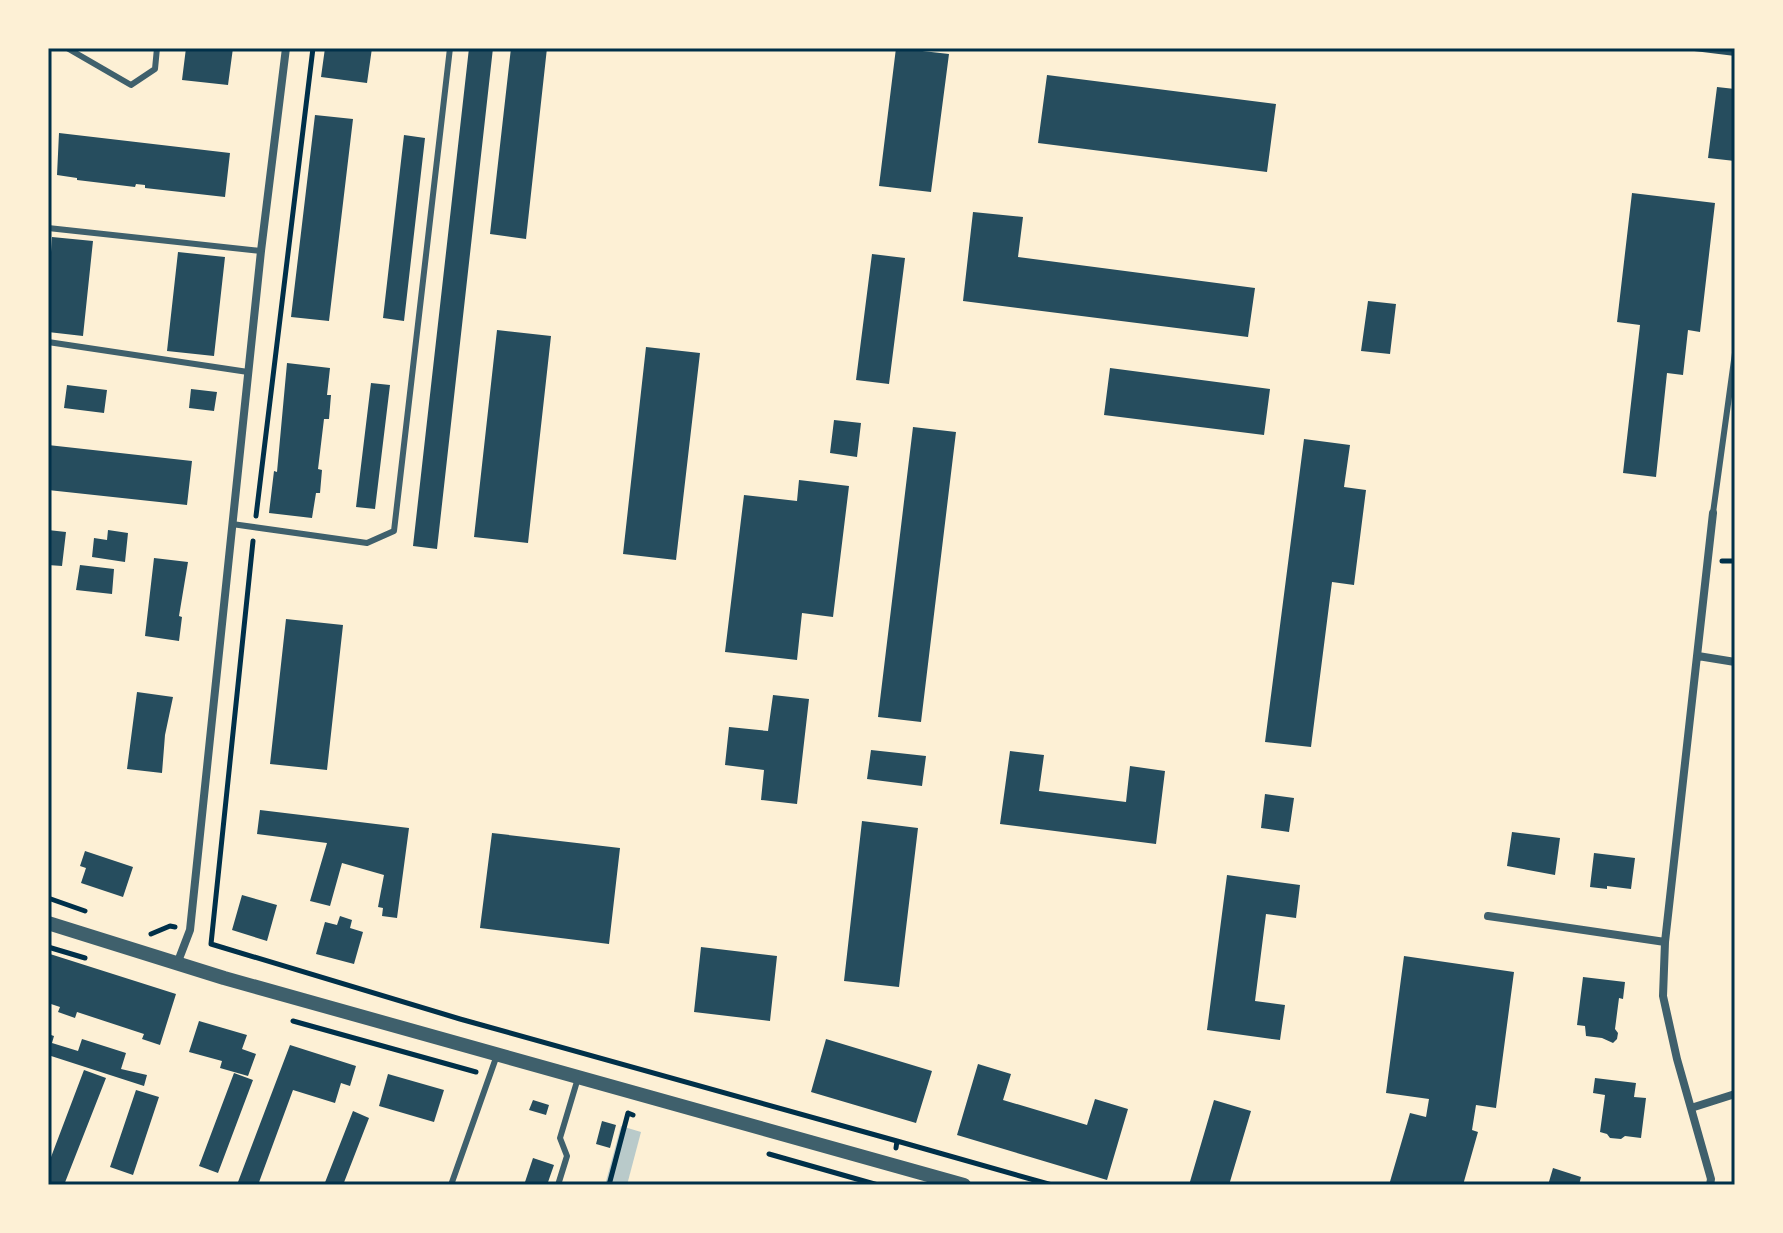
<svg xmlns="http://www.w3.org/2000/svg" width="1783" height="1233" font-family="Figtree,sans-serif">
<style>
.green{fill:#b9caca}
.building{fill:#264d5e}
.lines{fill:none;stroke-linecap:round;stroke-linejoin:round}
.path{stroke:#003049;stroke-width:5}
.service{stroke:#3f606c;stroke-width:6}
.minor{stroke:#3f606c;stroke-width:8}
.tertiary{stroke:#3f606c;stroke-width:14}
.neatline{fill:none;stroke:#003049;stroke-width:3}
</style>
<rect width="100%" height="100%" fill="#fdf0d5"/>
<path class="green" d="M621,1126L641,1132L627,1185H605Z"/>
<path class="building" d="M186,48H233L228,85L182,80Z
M325,48H372L367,83L321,77Z
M469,48H493L437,549L413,546Z
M511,48H547L526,239L490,234Z
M896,48L949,54L931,192L879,186Z
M1686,48H1735V56L1686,50Z
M1047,75L1276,104L1267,172L1038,143Z
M1717,87L1735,89V161L1708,158Z
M315,115L353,119L329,321L291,317Z
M59,133L230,153L225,197L145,188V185L136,184L135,187L77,180V178L57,175Z
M404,135L425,138L404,321L383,318Z
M1632,193L1715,203L1700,332L1688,330L1683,375L1667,373L1656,477L1623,473L1640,325L1617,322Z
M973,212L1023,217L1018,257L1255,288L1248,337L963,301Z
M52,237L93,241L83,336L48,332V252H51Z
M178,252L225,257L214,356L167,351Z
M872,254L905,258L889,384L856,380Z
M1368,301L1396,304L1390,354L1361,351Z
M497,330L551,336L528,543L474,537Z
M646,347L700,353L676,560L623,554Z
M287,363L330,368L327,395H331L329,419H324L318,469L322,470L320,493H316L312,518L269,513L274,471L277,472Z
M1110,368L1270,389L1264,435L1104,415Z
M371,383L390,385L375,509L356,507Z
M67,385L107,390L104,413L64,408Z
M191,389L217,392L214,411L189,408Z
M834,420L861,423L857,457L830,453Z
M913,427L956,432L921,722L878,717Z
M1304,439L1350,445L1344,487L1366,490L1354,585L1332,582L1311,747L1265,742Z
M48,445L192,461L187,505L48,490Z
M799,480L849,486L833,617L802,613L797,660L725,652L744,495L797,501Z
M48,530L66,532L62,566L48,565Z
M108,530L128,533L125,562L92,557L94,538L107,540Z
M154,558L188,562L179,616L182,617L179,641L145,636Z
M80,565L114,569L112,594L76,590Z
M286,619L343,625L327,770L270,764Z
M137,692L173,697L165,735L162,773L127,769Z
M773,695L809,699L797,804L761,800L764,770L725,765L729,727L768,731Z
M871,750L926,756L922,786L867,779Z
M1010,751L1044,755L1039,791L1126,802L1130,766L1165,771L1156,844L1000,824Z
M1265,794L1294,798L1289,832L1261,828Z
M260,810L409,828L397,918L382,916L383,908L378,907L384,875L342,863L330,906L310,901L327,843L257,834Z
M862,821L918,828L899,987L844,981Z
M1512,832L1560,838L1555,875L1507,866Z
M492,833L620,848L609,944L480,928Z
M85,851L133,867L123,897L81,883L86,868L80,866Z
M1594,853L1635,858L1631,889L1607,886V889L1590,887Z
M1227,875L1300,885L1296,918L1266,914L1255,1001L1285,1005L1280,1040L1207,1030Z
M242,895L277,905L267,941L232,930Z
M340,916L352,920L350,928L363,932L354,964L316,954L325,922L337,925Z
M701,947L777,956L770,1021L694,1012Z
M50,954L176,994L160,1045L142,1039L144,1034L77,1012L75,1018L58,1012L60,1007L48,1003V960Z
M1404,956L1514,972L1496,1108L1476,1105L1472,1130L1478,1132L1463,1185H1389L1410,1113L1426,1117L1429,1099L1386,1093Z
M1583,977L1625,982L1623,999L1619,998L1615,1029L1618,1033L1617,1039L1613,1043L1602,1038L1586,1036L1585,1026L1577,1025Z
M199,1021L247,1035L242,1049L256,1054L248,1076L220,1068L222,1061L189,1052Z
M48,1034L54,1036L52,1043L78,1051L82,1039L126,1053L121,1069L147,1075L144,1086L48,1055Z
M826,1039L932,1071L916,1123L811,1092Z
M290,1045L356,1066L350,1086L341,1083L335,1103L293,1090L258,1185H246L238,1182Z
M978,1064L1011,1074L1003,1100L1087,1125L1095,1099L1128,1109L1107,1180L957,1135Z
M84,1070L106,1078L64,1185H48V1165Z
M234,1073L253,1080L218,1173L199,1166Z
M388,1074L444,1090L434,1122L379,1106Z
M1595,1078L1636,1083L1634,1097L1646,1098L1641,1138L1625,1136L1621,1139L1610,1138L1607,1134L1600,1132L1605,1095L1593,1093Z
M136,1090L159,1097L133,1175L110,1167Z
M533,1100L549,1105L546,1115L529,1110Z
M1214,1100L1251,1111L1229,1185H1189Z
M353,1111L369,1118L343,1185H324Z
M602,1121L616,1125L610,1148L596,1144Z
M533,1158L554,1165L547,1185H524Z
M1553,1168L1581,1177L1579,1185H1548Z"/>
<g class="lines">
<path class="path" d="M256,516L313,48
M253,541L211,944L460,1019L897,1141L896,1148
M1722,561H1735
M48,898L85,911
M151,934L170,926L175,927
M48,947L85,958
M293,1021L476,1072
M897,1141L1052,1185
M769,1154L878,1185
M609,1185L628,1113L633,1115"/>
<path class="service" d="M67,48L131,85L155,69L157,48
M48,228L261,251
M48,342L248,372
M1713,513L1735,353
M232,524L367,543L394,531L450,48
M451,1185L497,1055
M558,1185L567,1156L560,1138L578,1078"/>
<path class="minor" d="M1698,656L1735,662
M1488,916L1665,942
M177,964L190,930L261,251L286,48
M1691,1108L1735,1094
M1710,1185L1711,1179L1677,1059L1663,996L1665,942L1713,513"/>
<path class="tertiary" d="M48,923L224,978L964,1185"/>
</g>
<rect width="1783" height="1233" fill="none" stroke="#fdf0d5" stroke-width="100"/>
<rect x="50" y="50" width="1683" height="1133" class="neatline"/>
</svg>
